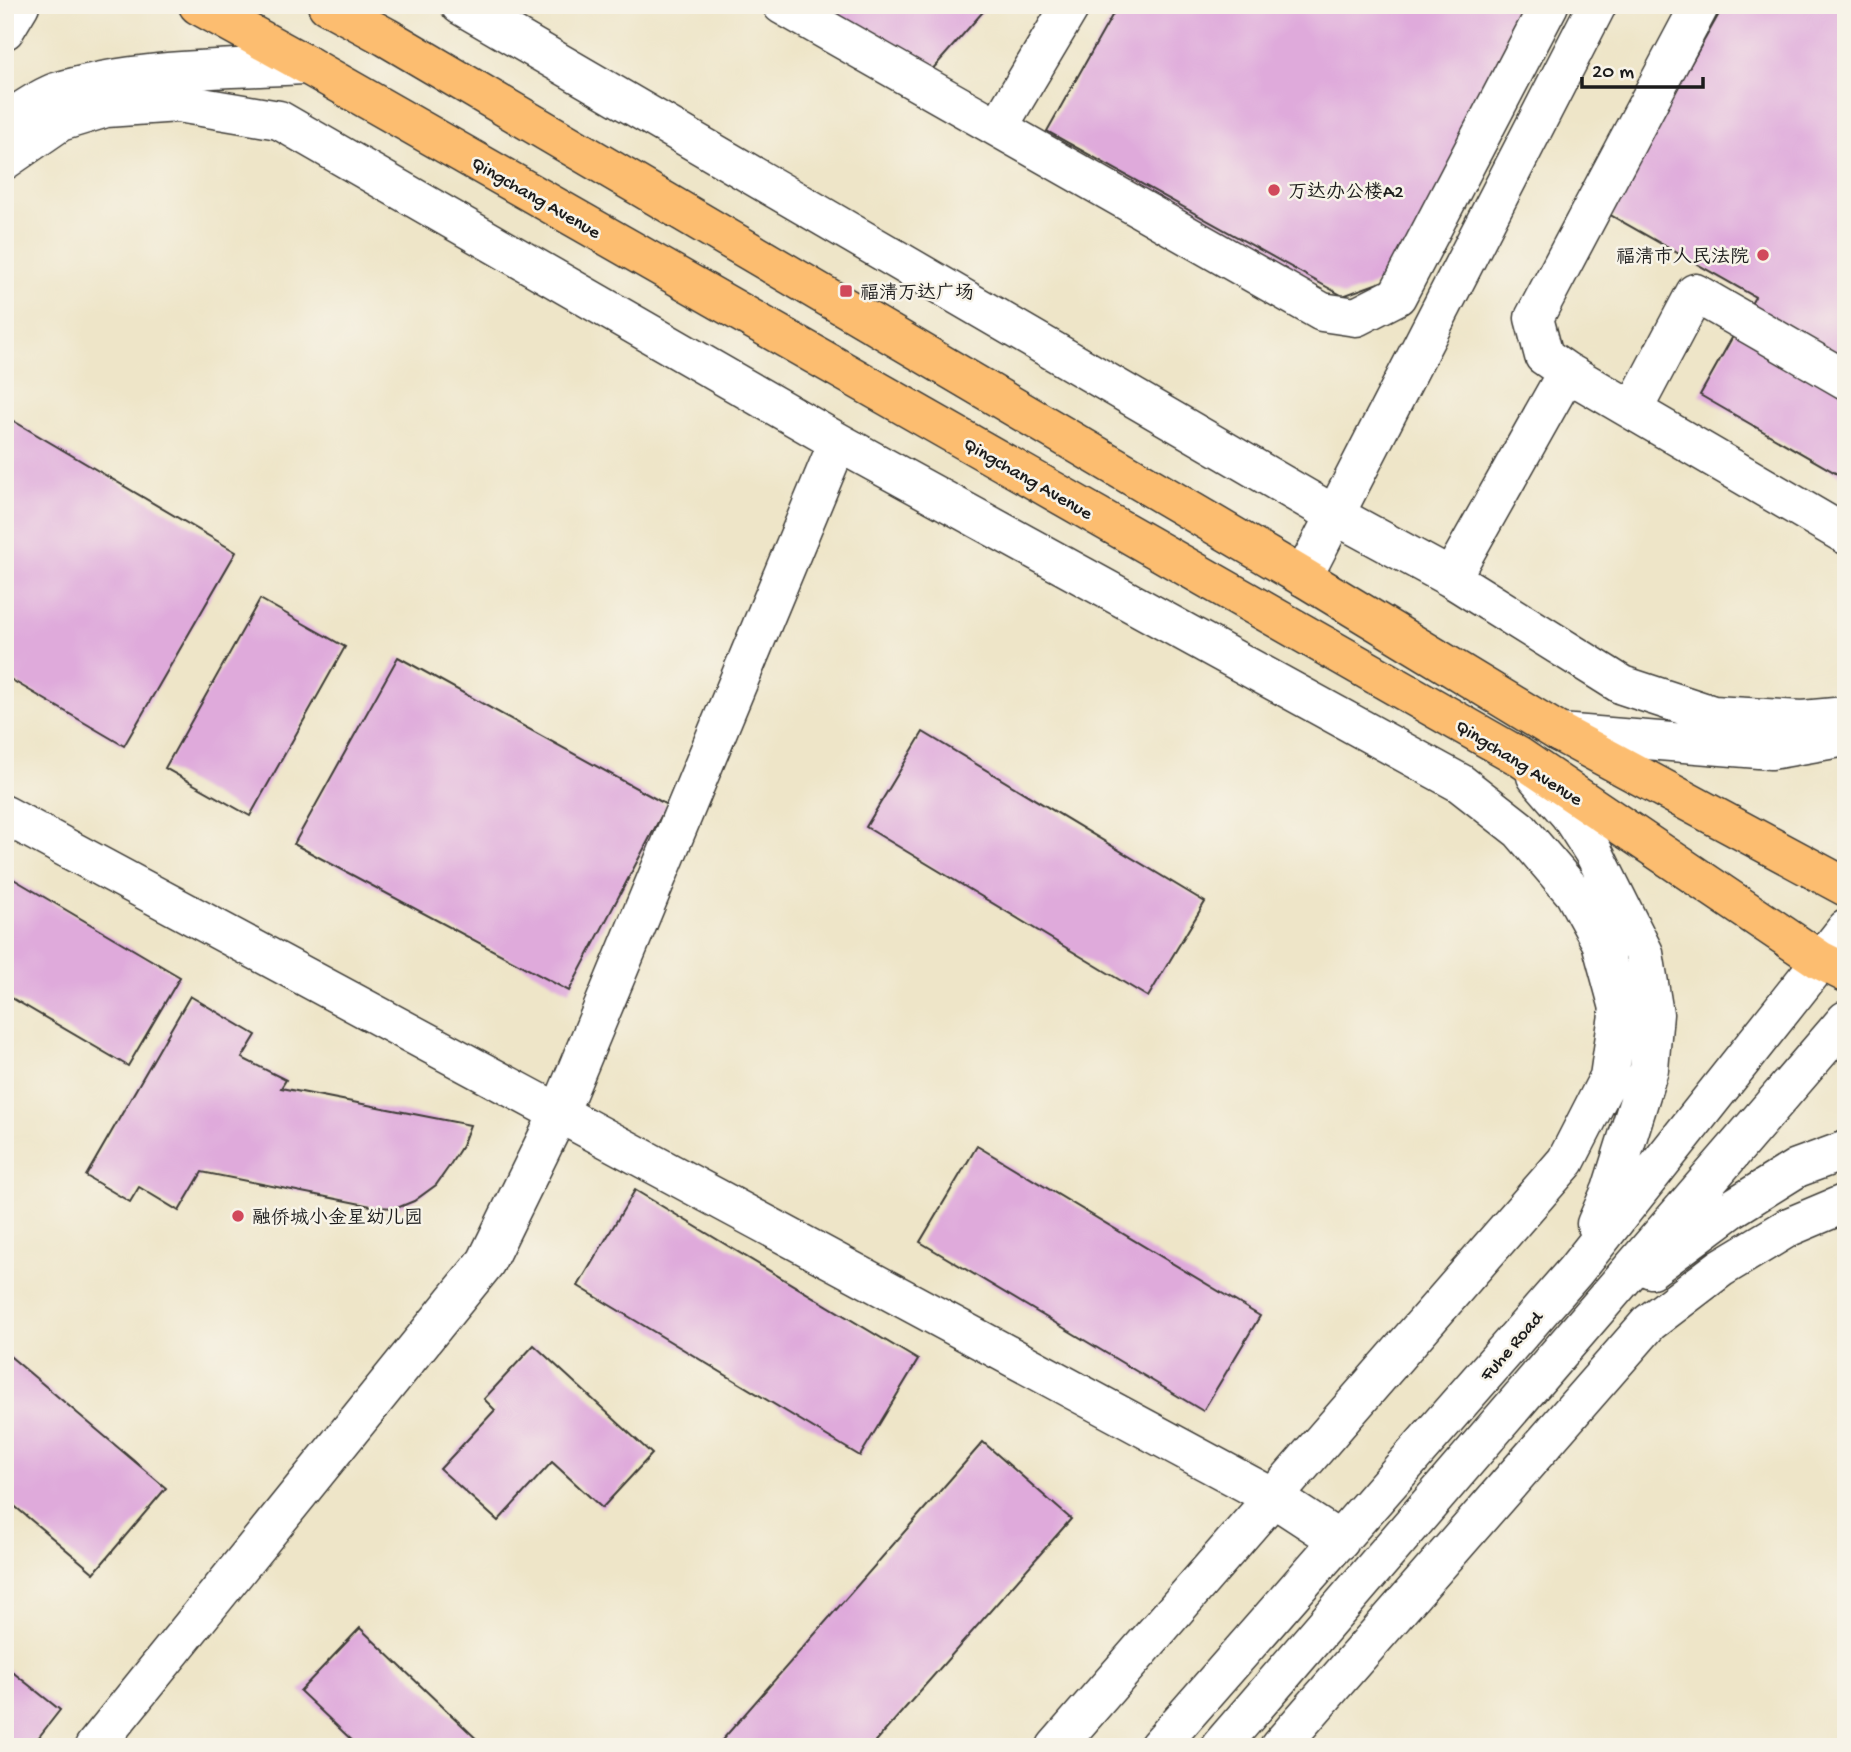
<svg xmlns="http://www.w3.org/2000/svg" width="1851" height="1752" font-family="'Gochi Hand','LXGW WenKai TC',sans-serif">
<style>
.building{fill:#dfaadb}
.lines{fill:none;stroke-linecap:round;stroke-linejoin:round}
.minor-casing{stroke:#3c3a36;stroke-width:41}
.major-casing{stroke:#3c3a36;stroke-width:41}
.minor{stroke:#fff;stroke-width:38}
.major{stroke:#fcbd6f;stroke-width:38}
.poi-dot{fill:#d1495b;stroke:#f7f3e8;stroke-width:2.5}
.labels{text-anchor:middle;stroke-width:5;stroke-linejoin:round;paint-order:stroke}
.poi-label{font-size:19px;fill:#1c1c1c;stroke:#f7f3e8;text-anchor:start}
.street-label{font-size:19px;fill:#1c1c1c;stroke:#f7f3e8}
</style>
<rect width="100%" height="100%" fill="#f7f3e8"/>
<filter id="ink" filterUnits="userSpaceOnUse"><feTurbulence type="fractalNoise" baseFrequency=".0143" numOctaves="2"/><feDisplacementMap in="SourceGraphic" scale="14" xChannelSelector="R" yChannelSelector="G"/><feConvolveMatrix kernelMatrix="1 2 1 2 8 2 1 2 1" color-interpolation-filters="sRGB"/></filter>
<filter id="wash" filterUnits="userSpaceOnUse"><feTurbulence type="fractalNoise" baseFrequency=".00686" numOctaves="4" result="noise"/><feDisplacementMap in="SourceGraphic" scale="28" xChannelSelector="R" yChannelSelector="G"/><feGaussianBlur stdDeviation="1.57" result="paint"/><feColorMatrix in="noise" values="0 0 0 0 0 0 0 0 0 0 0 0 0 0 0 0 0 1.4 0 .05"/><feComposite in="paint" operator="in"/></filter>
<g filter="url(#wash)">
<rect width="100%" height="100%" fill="#eee5c8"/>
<g id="blocks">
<path class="building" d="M810,5H989L930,72Z
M1118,5H1540L1400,275L1343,296L1047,131Z
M1724,5H1846V479L1700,395L1755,297L1607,213Z
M5,416L236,552L124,746L5,676Z
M260,599L345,647L250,816L165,768Z
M398,657L667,805L569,991L294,844Z
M923,732L1205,902L1148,997L866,827Z
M5,874L180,977L128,1066L5,994Z
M190,996L256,1035L242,1058L286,1080L281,1088L470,1125L462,1146L448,1168L436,1185L414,1201L397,1208L376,1207L202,1172L179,1211L139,1187L130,1202L86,1176Z
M977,1146L1260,1316L1203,1411L920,1242Z
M635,1190L918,1360L860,1456L578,1286Z
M534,1345L652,1454L602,1508L552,1462L498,1521L440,1469L495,1410L484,1399Z
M5,1352L166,1488L94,1573L5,1498Z
M983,1442L1071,1519L871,1747H716Z
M360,1628L485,1747H359L300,1691Z
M5,1666L60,1710L31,1747H5Z"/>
</g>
</g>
<g filter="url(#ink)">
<use href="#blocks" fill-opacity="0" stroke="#3c3a36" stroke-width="2"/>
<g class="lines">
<g class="minor-casing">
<path id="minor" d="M460,5L1335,515L1451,578L1622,685L1713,715L1802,720L1846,716
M782,5L1322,312L1356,317L1397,296L1549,5
M1700,5L1534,318L1544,356L1567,372L1846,535
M5,30L20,5
M5,122C21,112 39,98 56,92C136,68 224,69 307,65
M999,126L1071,5
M5,160L60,122L106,108L178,103L279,120L838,442L1460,783L1520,830L1574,893L1601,942L1619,1008L1609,1077L1566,1161L1056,1747
M1633,410L1695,293L1846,380
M1303,577L1597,5
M1451,578L1567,372
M1560,733L1771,750L1840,738
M1536,776L1569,814L1594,853L1644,953L1654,1014L1649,1069L1611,1190L1596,1224
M5,815L1274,1498L1340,1541
M1651,1269L1733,1208L1797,1168L1846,1150
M94,1747L486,1262L559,1113L838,442
M1158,1747L1575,1271L1846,929
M1220,1747L1846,1020
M1279,1747L1649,1323L1721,1268L1789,1227L1846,1203"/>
</g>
<g class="major-casing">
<path id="major" d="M198,5L307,65L1518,756L1820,960L1846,973
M327,5L386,37L1303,577L1560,733L1846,887"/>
</g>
<use href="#minor" class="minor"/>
<use href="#major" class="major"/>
</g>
</g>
<g class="poi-dot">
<circle cx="1274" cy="190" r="7"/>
<circle cx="1763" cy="255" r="7"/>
<rect x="839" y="284" width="14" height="14" rx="3.5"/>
<circle cx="238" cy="1216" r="7"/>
</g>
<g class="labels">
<g class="poi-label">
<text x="1288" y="197">万达办公楼A2</text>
<text x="1749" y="262" text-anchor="end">福清市人民法院</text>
<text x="860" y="298">福清万达广场</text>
<text x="252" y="1223">融侨城小金星幼儿园</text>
</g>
<g class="street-label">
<text transform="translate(537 196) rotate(30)" y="7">Qingchang Avenue</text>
<text transform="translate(1029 477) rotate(30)" y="7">Qingchang Avenue</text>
<text transform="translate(1520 761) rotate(32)" y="7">Qingchang Avenue</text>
<text transform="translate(1510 1345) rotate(-49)" y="7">Fuhe Road</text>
</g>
</g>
<rect width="1851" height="1752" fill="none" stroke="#f7f3e8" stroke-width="28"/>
<path d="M1582 77v10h121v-10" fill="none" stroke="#1c1c1c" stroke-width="3.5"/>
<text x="1592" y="77" font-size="21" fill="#1c1c1c" stroke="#f7f3e8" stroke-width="5" paint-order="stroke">20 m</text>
</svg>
